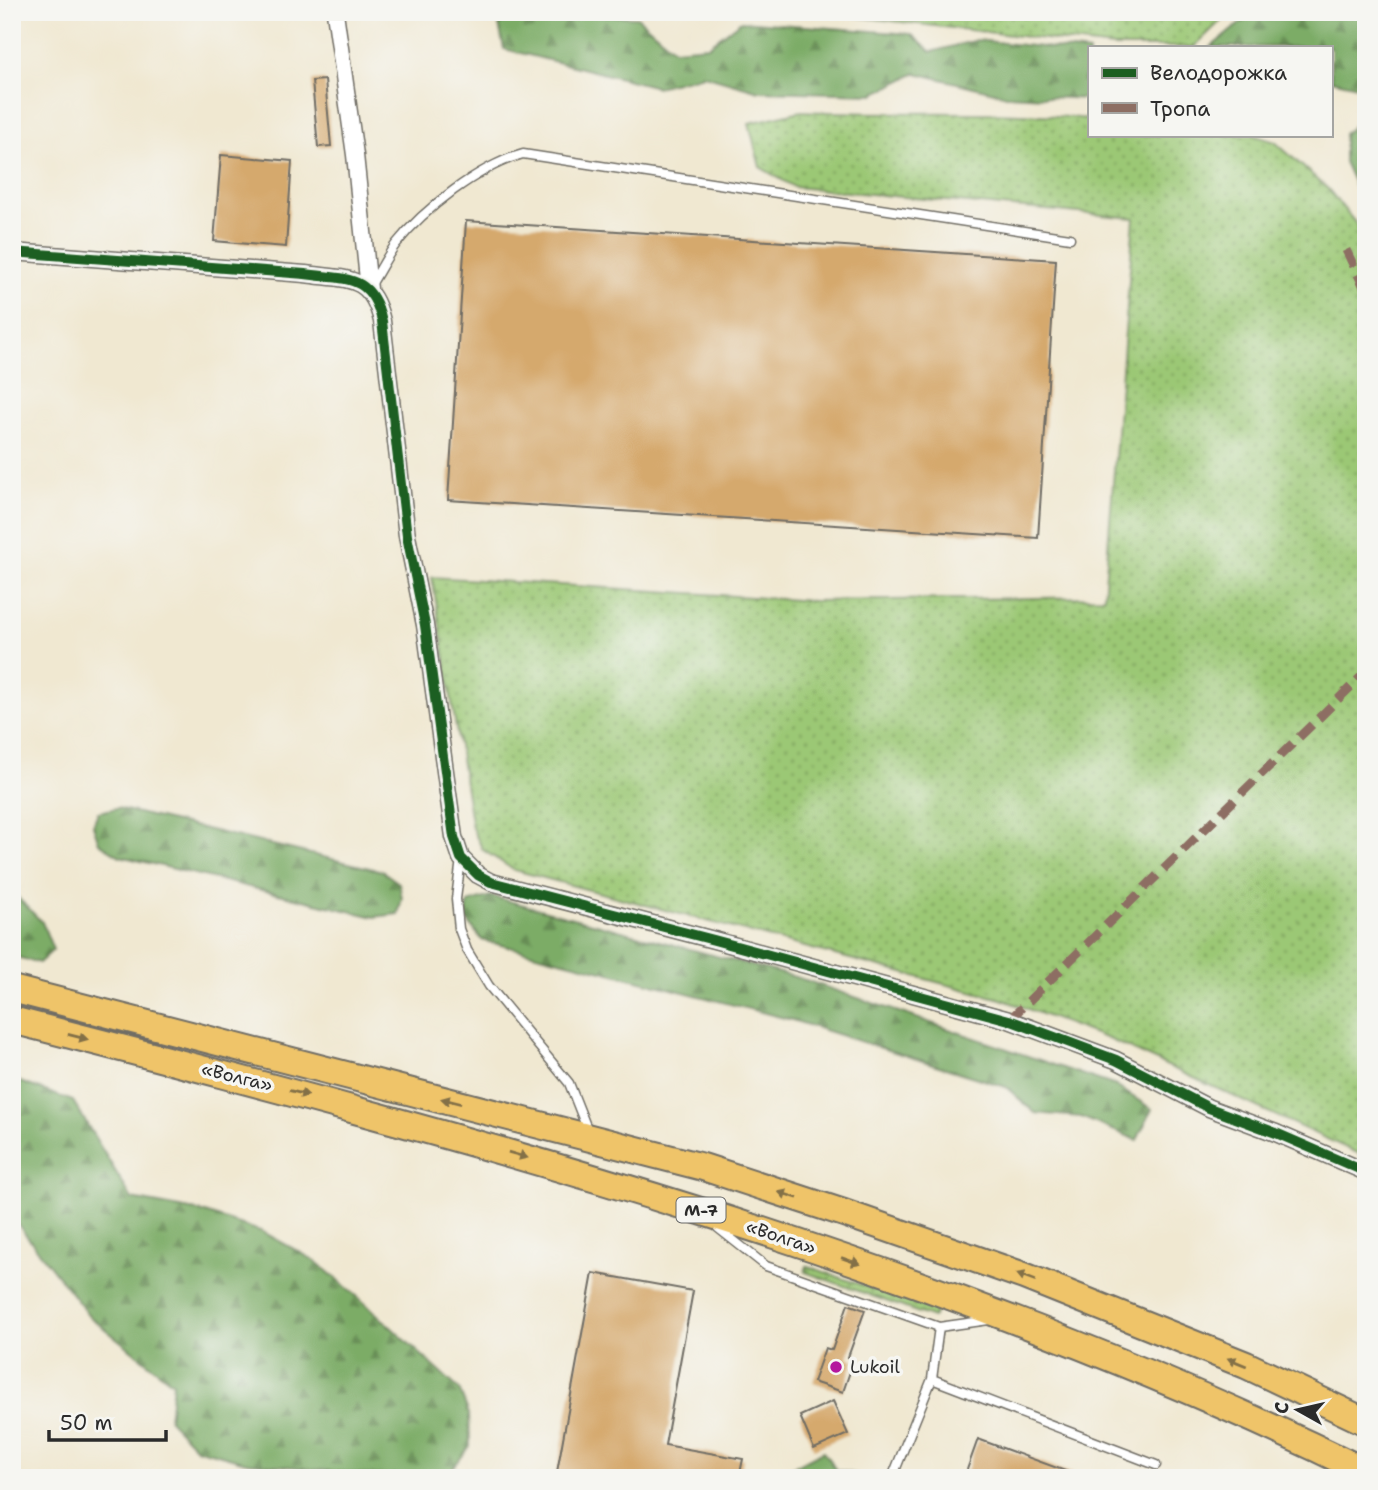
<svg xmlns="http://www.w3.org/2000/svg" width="1378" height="1490" font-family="'Shantell Sans',sans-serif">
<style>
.grass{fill:url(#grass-dots);stroke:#637a50;stroke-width:2}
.forest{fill:url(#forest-firs);stroke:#546c48;stroke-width:2}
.building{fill:#d5a96d}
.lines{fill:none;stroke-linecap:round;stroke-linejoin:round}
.service-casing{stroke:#706d65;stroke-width:11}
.minor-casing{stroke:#706d65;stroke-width:19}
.trunk-casing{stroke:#706d65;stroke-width:30}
.service{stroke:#fff;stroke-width:8}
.minor{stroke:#fff;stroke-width:16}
.trunk{stroke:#efc469;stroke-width:26}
.quiet{stroke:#8d6e63;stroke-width:9;stroke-dasharray:18 9;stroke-linecap:butt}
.cycleway-casing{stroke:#f6f6f2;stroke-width:15}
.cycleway{stroke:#1b5e20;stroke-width:10}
.oneway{fill:#837047}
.poi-dot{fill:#b5179e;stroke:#f6f6f2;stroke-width:2.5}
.labels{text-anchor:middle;stroke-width:7;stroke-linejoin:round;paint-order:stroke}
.shield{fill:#f6f6f2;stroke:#686867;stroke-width:2}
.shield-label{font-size:16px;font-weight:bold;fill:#2b2b2b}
.street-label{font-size:18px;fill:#2b2b2b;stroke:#f6f6f2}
.poi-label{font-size:18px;fill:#2b2b2b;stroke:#f6f6f2;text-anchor:start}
</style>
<defs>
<pattern id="grass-dots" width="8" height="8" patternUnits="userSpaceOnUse" patternTransform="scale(1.75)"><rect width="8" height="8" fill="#9bc875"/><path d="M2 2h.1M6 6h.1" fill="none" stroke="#7fa360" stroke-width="1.8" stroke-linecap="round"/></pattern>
<pattern id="forest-firs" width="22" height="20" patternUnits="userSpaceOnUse" patternTransform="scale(1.75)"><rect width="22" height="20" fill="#7cac66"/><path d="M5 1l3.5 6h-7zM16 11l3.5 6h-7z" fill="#668c54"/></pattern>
</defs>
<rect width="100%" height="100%" fill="#f6f6f2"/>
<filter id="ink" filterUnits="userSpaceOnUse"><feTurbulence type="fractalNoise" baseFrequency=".0143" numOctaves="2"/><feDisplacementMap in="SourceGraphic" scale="14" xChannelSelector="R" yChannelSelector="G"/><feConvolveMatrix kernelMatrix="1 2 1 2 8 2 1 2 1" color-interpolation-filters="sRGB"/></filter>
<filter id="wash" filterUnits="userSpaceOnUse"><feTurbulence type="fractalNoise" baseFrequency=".00686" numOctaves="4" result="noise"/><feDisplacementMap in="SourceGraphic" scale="28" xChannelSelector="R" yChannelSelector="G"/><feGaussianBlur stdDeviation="1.57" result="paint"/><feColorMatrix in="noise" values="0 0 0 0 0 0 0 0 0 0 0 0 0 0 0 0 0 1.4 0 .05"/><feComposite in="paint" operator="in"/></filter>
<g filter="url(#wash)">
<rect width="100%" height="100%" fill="#f0e8d1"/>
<path class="grass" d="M816,12H1230L1194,47H1113Z
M801,111C897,116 995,108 1089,119V135H1253L1275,142L1328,189L1357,225L1366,245V1157L1111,1040L1001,999L514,870L483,850L472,828L432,577L813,601L1104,597L1134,218L794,187L760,167L749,123Z
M807,1266L936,1311L933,1318L805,1272Z"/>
<path class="forest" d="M516,12L637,17L674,49L708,46L741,21L911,34L931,52L977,40L1089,52V99L1006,95L916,73L874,94L759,91L704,75L657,87L504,49L499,25Z
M1254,12H1366V88L1331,80V47H1211Z
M1359,121L1366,123V210L1344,162V134Z
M117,808L382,871L399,883L402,898L398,914L374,917L120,856L99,843L93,825L98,812Z
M12,892L42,922L53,950L39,963L12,956Z
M490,896L799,978L1116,1086L1152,1109L1137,1140L1081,1117L1035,1113L1006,1087L792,1020L482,940L466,919L468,903Z
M12,1079L73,1101L132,1199L202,1212L263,1232L314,1260L358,1297L459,1389L469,1414L470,1446L449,1473L424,1476L366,1475L246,1462L196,1448L169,1420L173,1383L90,1317L12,1217Z
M823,1451L836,1470L871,1478H812L787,1470Z"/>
<g id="blocks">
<path class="building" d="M325,80L331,146L318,147L312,81Z
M221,155L292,161L286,247L214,241Z
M466,221L1056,260L1038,538L448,500Z
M593,1273L693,1291L665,1445L743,1459L739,1478H561L557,1472Z
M848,1304L865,1310L848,1357L854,1360L843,1392L813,1382L825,1348L832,1350Z
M833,1401L848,1434L814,1449L800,1416Z
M978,1439L1079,1476V1478H964Z"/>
</g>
</g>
<g filter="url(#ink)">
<use href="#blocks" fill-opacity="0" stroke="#706d65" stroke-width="2"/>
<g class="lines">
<g class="service-casing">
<path id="service" d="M370,286C379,273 386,257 396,244C424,209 479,166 523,154L1070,238
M461,859L456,899L459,929L467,950L489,986L569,1083L588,1131
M718,1228L766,1266L939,1327L989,1320
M932,1379L1156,1465
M892,1478L932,1379L939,1327"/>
</g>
<g class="minor-casing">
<path id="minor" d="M335,12L355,155L369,289
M12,252L305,274C346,280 371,273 382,321L407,536L425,625L454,837L461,858L478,875L491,882L714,940L1009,1020L1116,1060L1209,1108L1276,1133L1366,1172"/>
</g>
<g class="trunk-casing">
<path id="trunk" d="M12,989L703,1167L844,1213L1024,1276L1246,1365L1366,1422
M12,1020C473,1138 936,1261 1366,1472"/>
</g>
<use href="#service" class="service"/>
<use href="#minor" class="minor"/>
<use href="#trunk" class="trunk"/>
<path class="quiet" d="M1346,250L1366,291
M1009,1020L1366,672"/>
<g class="cycleway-casing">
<path id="cycleway" d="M12,252L305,274C346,280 371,273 382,321L407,536L425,625L454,837L461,858L478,875L491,882L714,940L1009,1020L1116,1060L1209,1108L1276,1133L1366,1172"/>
</g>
<use href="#cycleway" class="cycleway"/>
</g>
<defs><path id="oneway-solid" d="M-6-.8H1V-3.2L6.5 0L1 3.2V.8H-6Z" transform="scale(1.75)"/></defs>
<g class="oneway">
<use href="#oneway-solid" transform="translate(78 1037) rotate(14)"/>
<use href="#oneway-solid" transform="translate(299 1093) rotate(14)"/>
<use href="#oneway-solid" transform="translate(451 1101) rotate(-166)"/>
<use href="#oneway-solid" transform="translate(518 1155) rotate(16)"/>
<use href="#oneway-solid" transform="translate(788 1195) rotate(-162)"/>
<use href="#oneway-solid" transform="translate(851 1261) rotate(19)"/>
<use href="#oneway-solid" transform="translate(1026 1277) rotate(-159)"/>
<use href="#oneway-solid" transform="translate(1237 1362) rotate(-158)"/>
</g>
</g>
<circle class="poi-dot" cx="836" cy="1367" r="7"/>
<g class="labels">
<rect class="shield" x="676.5" y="1197.5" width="49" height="25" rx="5"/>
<g class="shield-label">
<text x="701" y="1216">М-7</text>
</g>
<g class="street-label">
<text transform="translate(237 1077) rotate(14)" y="6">«Волга»</text>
<text transform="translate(781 1237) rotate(19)" y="6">«Волга»</text>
</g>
<g class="poi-label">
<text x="850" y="1373">Lukoil</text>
</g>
</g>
<rect width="1378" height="1490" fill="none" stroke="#f6f6f2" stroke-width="42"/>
<rect x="1088" y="46" width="245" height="91" fill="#f6f6f2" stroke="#a5a5a2" stroke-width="2"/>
<rect x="1102" y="68" width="35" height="10" fill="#1b5e20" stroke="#a5a5a2" stroke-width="2"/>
<text x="1150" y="80" font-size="21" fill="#2b2b2b">Велодорожка</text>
<rect x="1102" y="103" width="35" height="10" fill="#8d6e63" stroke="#a5a5a2" stroke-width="2"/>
<text x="1150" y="116" font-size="21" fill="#2b2b2b">Тропа</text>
<g transform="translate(1298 1410) rotate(278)" stroke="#f6f6f2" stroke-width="5" paint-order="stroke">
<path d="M0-5L12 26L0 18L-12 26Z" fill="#2b2b2b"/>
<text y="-10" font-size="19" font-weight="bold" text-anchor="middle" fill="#2b2b2b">С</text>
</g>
<path d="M49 1430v10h117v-10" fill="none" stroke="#2b2b2b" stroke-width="3.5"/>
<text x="60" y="1430" font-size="21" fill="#2b2b2b" stroke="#f6f6f2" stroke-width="5" paint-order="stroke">50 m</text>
</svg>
